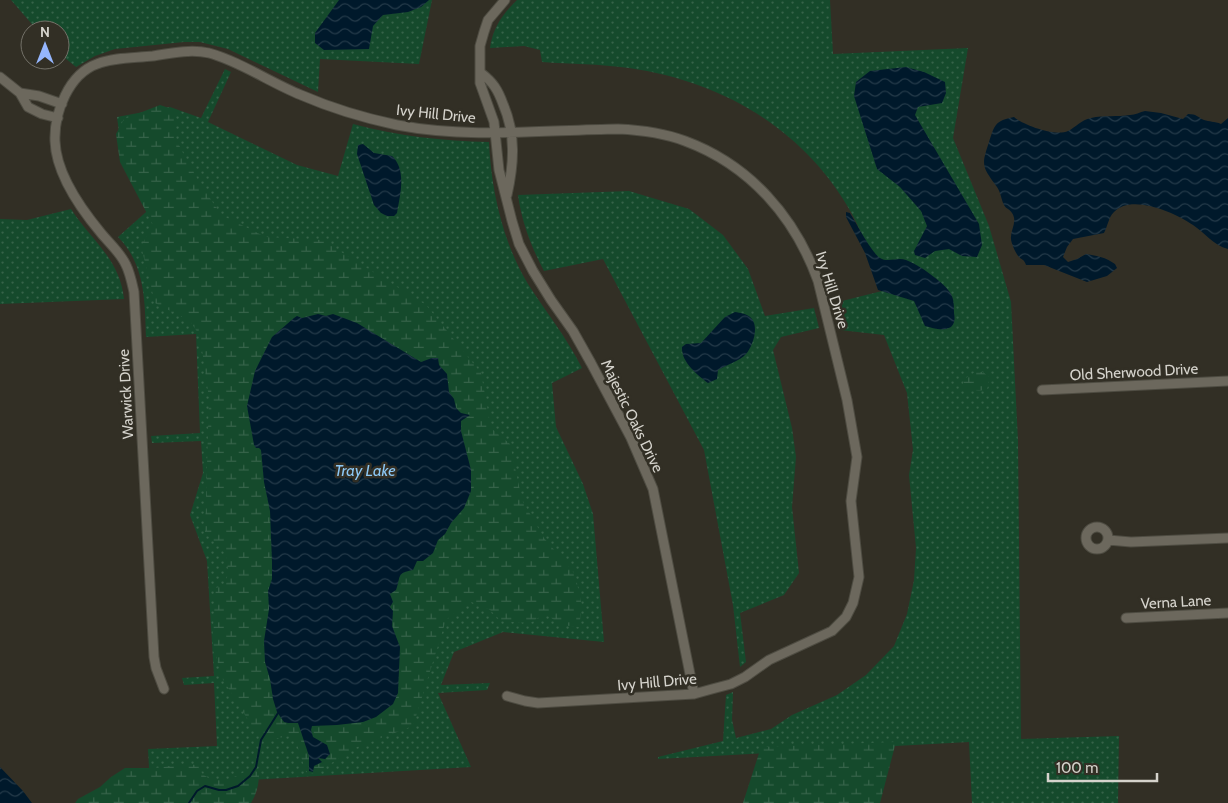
<svg xmlns="http://www.w3.org/2000/svg" width="1228" height="803" font-family="Cabin,sans-serif">
<style>
.grass{fill:url(#grass-dots)}
.wetland{fill:url(#wetland-marsh);fill-rule:evenodd}
.water{fill:url(#water-waves)}
.lines{fill:none;stroke-linecap:round;stroke-linejoin:round}
.stream{stroke:#00192b;stroke-width:2}
.minor-casing{stroke:#4e4c42;stroke-width:11}
.minor{stroke:#6c685d;stroke-width:9}
.labels{text-anchor:middle;stroke-width:5;stroke-linejoin:round;paint-order:stroke}
.street-label{font-size:15px;fill:#d5d3cc;stroke:#322f25}
.water-label{font-size:16px;font-style:italic;fill:#8cc8f5;stroke:#322f25}
</style>
<defs>
<pattern id="grass-dots" width="8" height="8" patternUnits="userSpaceOnUse" patternTransform="scale(1.25)"><rect width="8" height="8" fill="#154a2c"/><path d="M2 2h.1M6 6h.1" fill="none" stroke="#366349" stroke-width="1.8" stroke-linecap="round"/></pattern>
<pattern id="wetland-marsh" width="20" height="14" patternUnits="userSpaceOnUse" patternTransform="scale(1.25)"><rect width="20" height="14" fill="#154a2c"/><path d="M1 5h8M5 5V1M11 12h8M15 12V8" fill="none" stroke="#366349"/></pattern>
<pattern id="water-waves" width="16" height="10" patternUnits="userSpaceOnUse" patternTransform="scale(1.25)"><rect width="16" height="10" fill="#00192b"/><path d="M0 5q4-4 8 0t8 0" fill="none" stroke="#243a49"/></pattern>
</defs>
<rect width="100%" height="100%" fill="#322f25"/>
<path class="grass" d="M11,0H432L419,64L320,59L318,92L228,49L200,42H184L115,49L95,56L76,67L60,54V30H37Z
M517,0H830L833,54L968,48L953,138L989,226L1011,302L1018,441L1021,739L1119,736L1118,803H972L969,742L658,759V757L723,741L726,695L733,692L732,720L736,738L771,729L792,715L837,695L866,675L894,646L907,614L914,580L916,548L909,475L913,450L907,393L884,335L840,330L834,303L882,291C873,265 865,238 852,214C806,130 722,81 629,68C600,64 570,64 542,62L540,50L524,46L490,48C493,27 503,14 517,0Z
M225,69L231,72L208,122L297,165L338,176L353,124C398,136 443,141 489,142C491,190 503,243 528,284C546,312 567,338 582,368L552,383L556,427L583,484L593,514L604,642L503,632L454,652L441,685L490,683L487,690L438,693L471,767L150,786L148,749L217,746L214,683L184,685L182,678L214,676L207,561L190,515L203,473L201,441L152,443L151,436L200,433L196,334L146,337C145,301 145,264 118,237L155,204L122,155L117,117L170,107L201,118Z
M629,191L689,209L723,235L748,269L765,316L814,308L819,328L781,337L773,350L792,428L796,457L792,507L799,573L784,595L740,613L746,662L740,667L733,605L704,450L603,259L544,271C531,246 522,223 518,195Z
M71,209C91,240 120,259 124,299L0,304V219L27,220Z"/>
<path class="wetland" d="M160,105L175,110L174,135L191,169L221,215L266,237L322,240L426,305L481,373L491,428L510,444L522,500L544,538L575,574L582,606L579,627L562,625L545,614L530,623L501,621L490,610L469,601L446,620L413,726L357,747L314,774L306,772L294,735L268,740L253,728L222,678L212,641L216,588L226,584C231,556 226,552 205,533L209,398L200,336L190,321L155,303L141,246L153,225L120,162L116,134L124,119ZM318,314L389,342L421,362L432,358L439,360C439,367 444,368 446,373C448,378 448,385 448,389C449,393 458,411 461,414H468L470,416L461,421V431L472,478L464,508L451,523L445,534L438,540L435,550L421,561L417,560L415,568L412,571C403,571 397,575 398,584L390,594L393,602L390,607L393,611L392,626L400,647L398,693L363,722L337,725L312,726C308,737 319,741 327,746L323,759L318,758L321,763L316,764L314,768L308,767L309,756L298,723H288L283,720L277,712L273,699L270,679L265,662L264,641L269,609L268,591L272,579V562L270,511L264,482L261,449L254,445L247,406L255,371L269,342L285,324L299,316L302,318Z
M975,372H983L989,377V383L987,389L979,391L965,389L962,385L966,378Z
M896,742L880,803H743L761,747Z
M183,764L197,765C199,768 201,773 204,775C219,787 238,776 251,768L259,773C259,784 257,793 251,803H75L78,799L100,787L111,777L125,768H156Z"/>
<path class="water" d="M339,0H429L421,7L408,12L383,15L373,26L369,49L324,50L315,43V33Z
M906,67L924,72L945,82L946,93L942,103L918,107L915,115L979,224L982,245L977,257L962,256L949,249L935,251L925,258L915,255L914,251L927,226L921,211L900,187L877,169L854,96L856,82L870,71Z
M1145,111L1161,113L1183,119L1188,114C1197,114 1197,117 1204,120C1209,122 1215,121 1221,124L1228,118V249C1213,245 1205,233 1193,225C1176,213 1131,193 1114,212C1108,218 1108,226 1104,233L1073,239L1067,247L1063,257L1068,262L1077,259L1086,254C1098,256 1105,257 1115,264L1117,268L1107,276L1087,282L1044,265H1026C1024,259 1022,260 1019,257C1016,254 1011,243 1011,239C1010,230 1018,222 1012,213C1010,209 1006,209 1004,205C1001,199 1001,193 997,187C982,166 981,166 989,142C995,124 995,121 1014,117C1023,125 1055,137 1068,131C1076,127 1081,120 1091,118C1104,115 1117,117 1130,115C1135,115 1140,112 1145,111Z
M363,144L374,153L392,156C407,170 400,195 397,213L394,216H387L381,213L374,205L357,154L358,145Z
M846,212L850,213C856,223 872,253 880,258C888,263 897,257 906,260C918,264 945,283 951,294C954,300 954,306 954,313C955,319 955,323 951,327C943,332 933,328 925,326L914,301L878,290L865,253L846,217Z
M735,312C740,313 745,313 750,317C760,325 753,346 746,354C740,361 726,365 718,370L717,379L708,383C697,375 681,362 682,347L686,344L701,343L725,317Z
M318,314L326,316L333,314L357,323L421,362L432,358H438L439,365L447,374L449,392L454,399L456,408L461,413L470,415L461,421V431L471,470V491L464,508L451,523L445,534L438,540L433,553L423,561H417L413,570C396,573 401,576 396,590L390,594L393,602L390,607L393,611L392,626L400,647L398,693L393,704L376,717L363,722L337,725L312,726L311,730L313,737L327,745L330,754L325,759L318,758L322,762L314,766L313,772L309,771V756L298,723H288L284,722L277,712L273,699L270,679L265,662L264,641L269,609L268,591L272,579V562L270,511L264,482L261,450L259,448H256L254,445L247,406L255,371L272,337L294,318L297,316L302,318Z
M0,767L23,791L32,803H0Z"/>
<g class="lines">
<path class="stream" d="M189,803L197,791L205,786L219,790H226L238,786L250,776L256,767L261,740L278,713"/>
<g class="minor-casing">
<path id="minor" d="M505,0L488,20L484,32L480,46V83L494,122L499,170L512,221L519,244L533,271L551,300L573,331L591,363L631,438L653,489L694,694
M481,73C493,82 498,90 503,104C516,134 514,164 507,195
M0,77L20,93L28,107L42,114L58,118
M20,93L39,96L62,104
M1042,390L1228,381
M1086 538a11 11 0 1 1 22 0a11 11 0 1 1-22 0Z
M1108,540L1131,542L1228,538
M1126,618L1228,613
M164,689L156,668L154,657L134,292C132,283 130,273 126,265C120,252 110,244 101,233C81,209 56,173 55,141C54,112 69,74 97,64C115,57 135,58 153,56C171,53 191,49 209,53C239,61 271,83 301,95C331,108 364,118 397,125C470,139 544,130 618,129C640,130 664,133 685,141C750,165 795,217 818,281L847,400L857,457L851,501L859,577L853,603L846,617L832,631L769,660L745,677L731,684L712,689L694,694L538,703L525,701L507,696"/>
</g>
<use href="#minor" class="minor"/>
</g>
<g class="labels">
<g class="street-label">
<text transform="translate(436 114) rotate(6)" y="5">Ivy Hill Drive</text>
<text transform="translate(832 290) rotate(73)" y="5">Ivy Hill Drive</text>
<text transform="translate(1134 372) rotate(-3)" y="5">Old Sherwood Drive</text>
<text transform="translate(126 394) rotate(-93)" y="5">Warwick Drive</text>
<text transform="translate(632 416) rotate(64)" y="5">Majestic Oaks Drive</text>
<text transform="translate(1176 602) rotate(-3)" y="5">Verna Lane</text>
<text transform="translate(657 682) rotate(-5)" y="5">Ivy Hill Drive</text>
</g>
<g class="water-label">
<text x="365" y="476">Tray Lake</text>
</g>
</g>
<g transform="translate(45 45)"><circle r="24" fill="#322f25" stroke="#737168"/>
<path d="M0-4L9 19L0 12L-9 19Z" fill="#95b6fd"/>
<text y="-8" font-size="14" font-weight="bold" text-anchor="middle" fill="#d5d3cc">N</text>
</g>
<path d="M1048 773v8h109v-8" fill="none" stroke="#d5d3cc" stroke-width="2.5"/>
<text x="1056" y="773" font-size="15" fill="#d5d3cc" stroke="#322f25" stroke-width="4" paint-order="stroke">100 m</text>
</svg>
